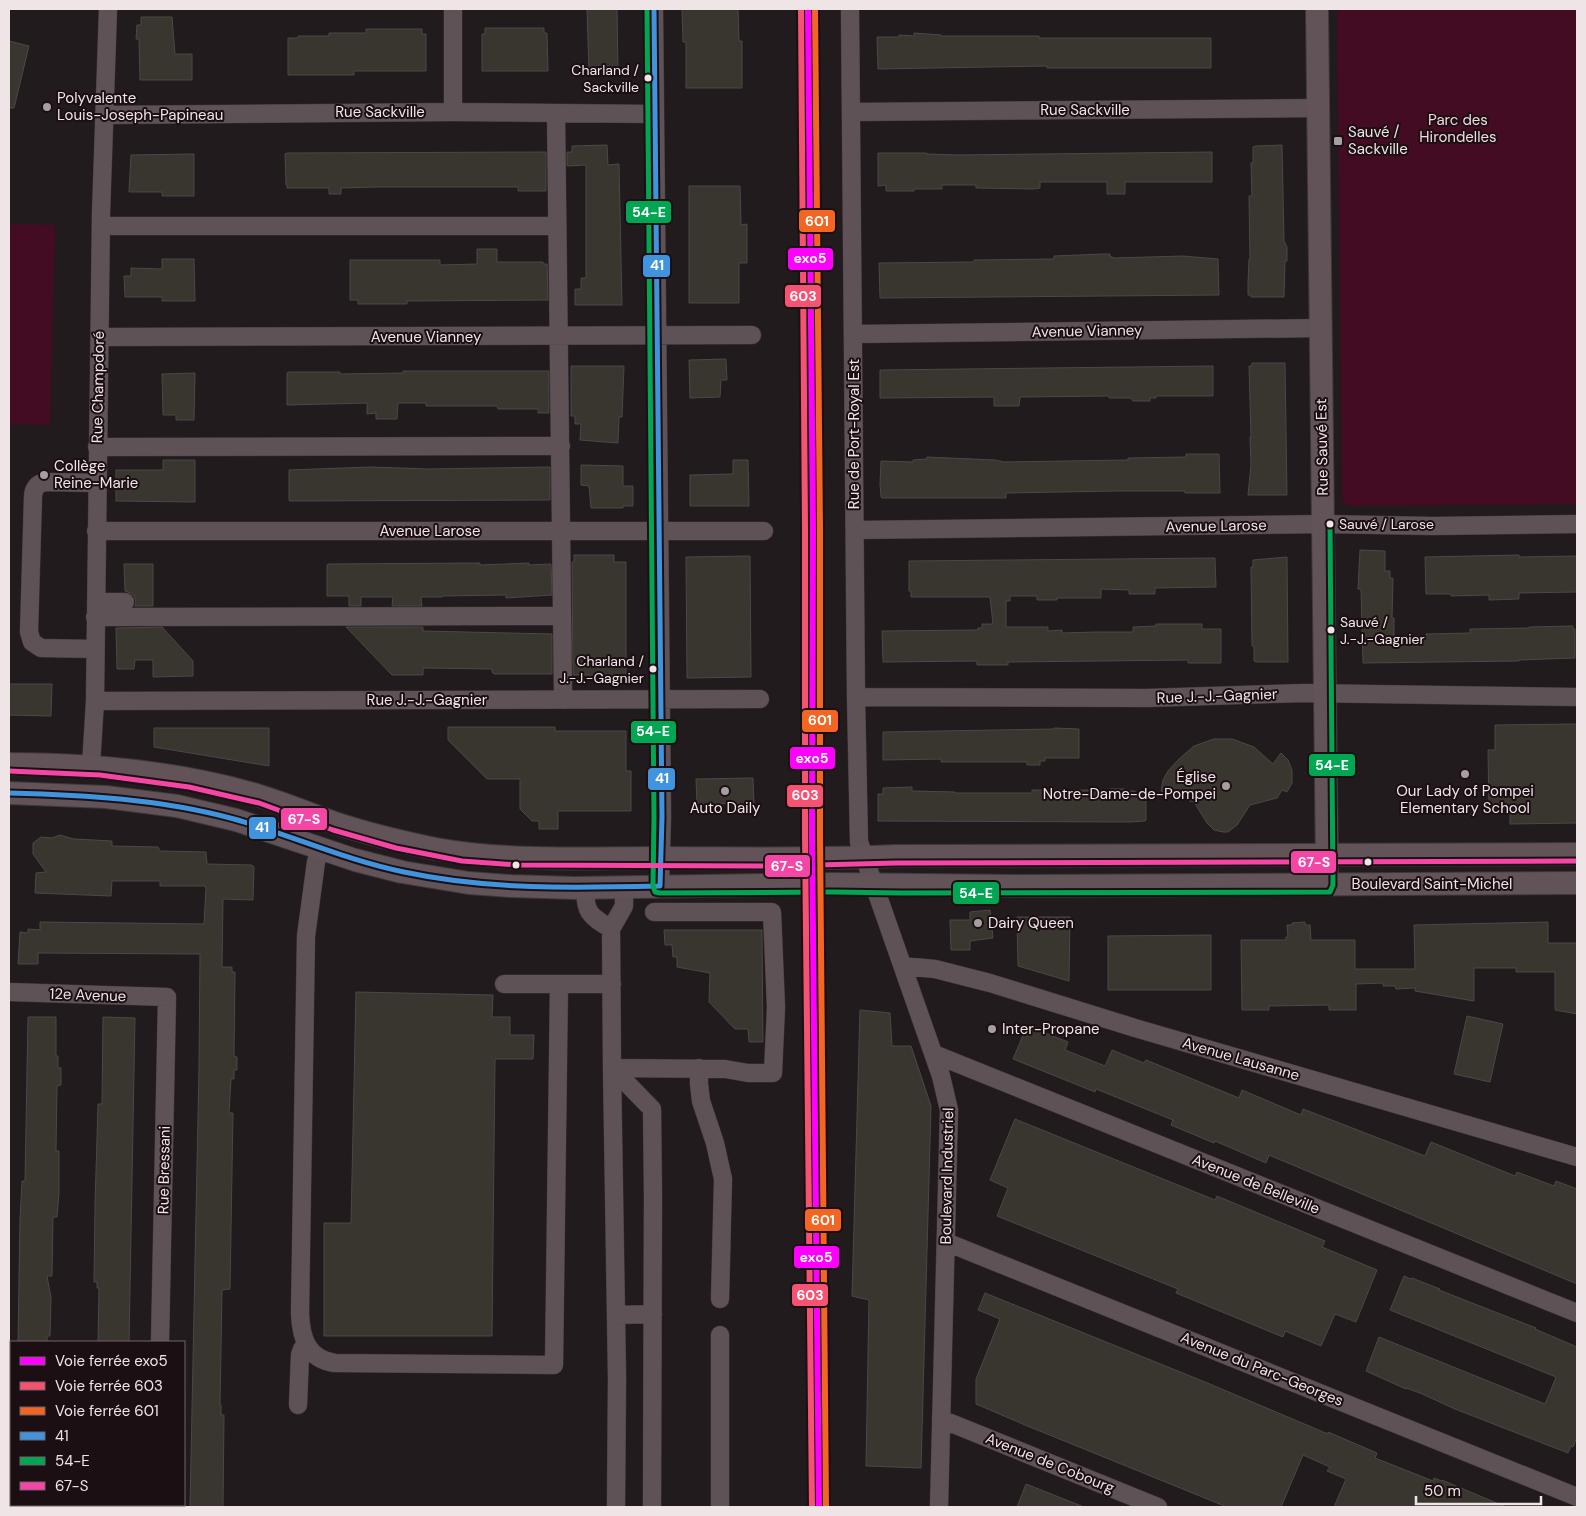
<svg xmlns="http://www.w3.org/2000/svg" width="1586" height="1516" font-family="'DM Sans',sans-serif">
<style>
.green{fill:#430c22}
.building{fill:#38362f;stroke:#4b4847}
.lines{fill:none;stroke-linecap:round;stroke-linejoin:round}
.minor-casing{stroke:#3e383a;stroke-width:19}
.major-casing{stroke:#3e383a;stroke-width:24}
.minor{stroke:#5e5256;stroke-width:18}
.major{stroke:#615357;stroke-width:22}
.bus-1-casing{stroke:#1c0f13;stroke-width:9}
.bus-2-casing{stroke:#1c0f13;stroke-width:9}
.bus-3-casing{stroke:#1c0f13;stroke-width:9}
.bus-1{stroke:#4094de;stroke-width:5}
.bus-2{stroke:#00a651;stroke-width:5}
.bus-3{stroke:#f346a5;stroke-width:5}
.rail-1-casing{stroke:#1c0f13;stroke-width:10}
.rail-2-casing{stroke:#1c0f13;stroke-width:10}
.rail-3-casing{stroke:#1c0f13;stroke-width:10}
.rail-1{stroke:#f0f;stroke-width:6}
.rail-2{stroke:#f65372;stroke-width:6}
.rail-3{stroke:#f26522;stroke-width:6}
.bus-dot{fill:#efe5e7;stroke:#1c0f13;stroke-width:2}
.poi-dot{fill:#a79ea0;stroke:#1c0f13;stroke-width:2}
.labels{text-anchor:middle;stroke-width:4;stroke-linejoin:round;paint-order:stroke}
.bus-label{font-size:14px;fill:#efe5e7;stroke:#1c0f13;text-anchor:end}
.poi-label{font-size:15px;fill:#efe5e7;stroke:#1c0f13;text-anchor:start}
.street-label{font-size:15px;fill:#efe5e7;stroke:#1c0f13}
.park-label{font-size:15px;fill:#f3d8de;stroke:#1c0f13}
.line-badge{stroke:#1c0f13;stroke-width:2}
.badge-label{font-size:14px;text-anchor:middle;font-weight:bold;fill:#fff}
</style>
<rect width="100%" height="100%" fill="#221b1d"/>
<path class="green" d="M1337,9H1577V504L1350,506L1344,503L1342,499Z
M9,224L55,225L50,425L9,424Z"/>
<path class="building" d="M587,9H617L618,73H589Z
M682,9H738L739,41H742V88H686V42H683Z
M141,17H172L175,54H192V80H140L139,39H136L137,25H141Z
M485,28H544V33H547L548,71H482V34H485Z
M366,29H422V34H426V71H354V75H288V38H298V36H329V33H366Z
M914,33L941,35V36H1039V38H1211V68H1047V66L878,69L877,37H899V35L914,36Z
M9,41L29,46L14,108H9Z
M607,145L608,165L619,164L622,305H575V289H581V278H586V165L567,166V152H572V146Z
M1282,145L1284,241L1287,247V261H1285L1284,297H1251V295H1248V284L1249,259H1250L1249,196H1252L1251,163H1253V147L1256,146Z
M546,152V191H518V187H378L341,188V194H329V188H287V185H286L285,154L287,153Z
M1212,152V182H1125V194H1107V182H1040V188L1033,189L976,188V185H942V189H914V191H886V185L878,186V153H927V154L958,155Z
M194,154V196H162V192H129L131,155Z
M689,186H740L741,225L747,224V263H739V303H689Z
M477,249H497V262H543V264H547L548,300L407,301V304H358V300H350V260H440V265L477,264Z
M1103,254H1110V256L1114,258L1183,256L1218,259L1219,295L880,298L879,263L974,262V260L1054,259V256Z
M162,259H194L195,301H162V297H125L124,276H131V268L162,269Z
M726,359L727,380H721L720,397L690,398L689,360Z
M1252,363H1285L1287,495H1248L1251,465L1250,437H1251L1249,366H1252Z
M571,366H624L622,417H619L618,443L580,440L581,424H575V416H571Z
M1213,366V396H1156V398H1150V401H1133L1131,398H1109V396L1020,397L1019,406H994V397L880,398V370Z
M403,371H549V413H538V409H498L497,406H426V403H398L397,419H376V413L367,414V403L287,405V373L289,372H340V374L403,373Z
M195,373L194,420H176V415H163L162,374Z
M1186,454H1219L1220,493H1185V491H1118L1006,493V498H882L881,497L880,484L881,461L913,462V460L927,459V457L995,460L1004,462L1128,460V458L1186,457Z
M163,460H195V502L116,501V470H163Z
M733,460H748L749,506H690V475L733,474Z
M581,465L623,466V486H633V506H623V508H591L589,486L581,485Z
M370,467L429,469L550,467V500L290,501L289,500V470Z
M1360,550L1385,551V571H1390V578H1393L1392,618H1394V636H1426V634L1470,633V629L1529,628V627L1573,626V629H1575V658L1519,660V661L1363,663L1361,589H1358Z
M574,555H614V562H626V675H573L572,562H574Z
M1519,555V557L1577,556V592L1519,593V599L1489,600V595L1451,596V594H1426L1425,557Z
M750,556L751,677L687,678L686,557Z
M1287,557L1288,662H1257L1254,661V646H1252L1251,567H1253V560Z
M1215,558L1216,587L1155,588V594H1129V590L1101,589V598H1057V600H1037V596H1010V601H1006V627H1048V631L1062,630V633L1097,632H1133V627L1156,626V624H1202V629H1221V663H1188V660L1008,662V665H977V661L883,662L882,631L978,630V628H982V624H993L990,597H911V591H909V561Z
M480,563V565L529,563V565L551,564L552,595L506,598V595L442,596V597H421L422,606H392L393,597H361V606H349V596H327V565L329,564Z
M124,564H153V606H135L136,602L134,596L130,593L125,591Z
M162,627L193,661V676L153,677V660H135L134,669H117L116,628Z
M346,627H423V631L552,634V674H494L492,672V669L423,668V675H392Z
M9,684H52L51,716L9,715Z
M1577,724V823L1510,824V808L1489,809L1488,750H1495V725Z
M448,727H555V731H626V771H631V811H558V829H539V821H532L520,809V779H487L448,740Z
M154,728H269V766L154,747Z
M1054,728L1079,729V758H1045V761H1040V765H1027V762H941V759L883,760V732L1054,729Z
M1214,739H1232L1254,747L1273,764L1281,753L1288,760L1292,770V783L1287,792L1282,790L1277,798L1250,805L1237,825L1228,832H1223L1214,830L1207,823L1194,802L1167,795L1161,791L1163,780L1168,771L1179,759L1194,746Z
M753,778L754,803L697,804L696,779Z
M912,787V791L955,792V793H1032V790H1097L1109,792V789H1125V791H1135V794H1146V820L1145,821L1130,822L878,821V794H883V788Z
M60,835L74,839L112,841V846L158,847L160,851L206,852L207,864L252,865L254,867L253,900L223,899L222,967H232V972H235L234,1056L237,1057V1070H234V1079H231L229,1113H233L230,1289L222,1290L220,1405H221V1415H224L223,1507H190L199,1068L200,954L38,953V964H18L20,932L28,933V929L40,930V922L204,924L206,888L205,886H160V881H112L111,896L35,893L36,873L46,872L33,854V843L41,837L52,838Z
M990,910L993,938L970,941V950H951L950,920H970V912Z
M1017,917H1070L1069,981L1018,966Z
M1305,922V925H1310L1311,940H1355V969H1415L1414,925L1548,922V943H1577V1014L1555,1010V972H1516V968H1474V1001L1415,991V988L1396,989L1395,986H1383V983L1356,984V1010H1329V1005L1269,1006V1010H1242L1241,940H1286V937H1288L1287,925H1292V923Z
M664,930H762L763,1042H749L748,1029H735L709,1002L710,973L677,967V957H673L672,945H665Z
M1211,935V990H1108V936Z
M356,992L493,995L492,1017H510V1035H534L533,1059H495L492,1336H324V1223H351Z
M860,1010L890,1013L892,1046H911L931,1106L921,1468L866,1466L869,1300L852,1296Z
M1467,1016L1503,1024L1490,1082L1454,1074Z
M28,1017H56V1056H58V1068H61V1085L57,1086L56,1151H59V1193L57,1217H53L52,1276H47L51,1297L50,1336H47V1342H18L20,1219L22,1181H25Z
M103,1017L135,1018L129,1342H98L99,1288H97V1282H94L95,1206L98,1104H102Z
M1027,1026L1068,1042L1065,1050L1105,1066L1112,1050L1144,1063L1146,1060L1239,1098L1242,1090L1301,1115L1303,1109L1425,1156L1431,1142L1515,1176L1517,1172L1554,1186L1556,1181L1577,1189V1284L1269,1155L1266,1163L1215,1141L1214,1143L1171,1125L1173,1120L1096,1089L1095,1092L1013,1059Z
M1015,1119L1215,1200L1217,1196L1325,1241L1322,1247L1377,1270L1356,1322L1335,1314L1321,1346L1285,1331L1283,1337L1176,1293L1178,1289L997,1216L1008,1188L990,1180Z
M1404,1276L1411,1279L1412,1278L1440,1289L1439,1290L1536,1328L1535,1329L1577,1347V1437L1573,1447L1571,1446L1568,1453L1455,1409L1420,1393L1406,1388V1389L1366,1371L1379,1337L1545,1404L1550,1392L1556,1377L1390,1310Z
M985,1293L1205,1382L1328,1434V1432L1377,1453L1375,1458L1433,1481L1434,1478L1442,1481V1480L1506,1507H1334L1346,1479L1327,1471L1330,1467L1303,1455L1281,1507H1227L1025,1425L976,1404V1379L1000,1319L978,1310Z
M1026,1484L1084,1507H1017Z"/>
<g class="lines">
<g class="minor-casing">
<path id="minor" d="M453,9V112
M654,9L662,817L660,886
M850,9L856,697L859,842L941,1076L949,1110L939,1507
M851,112L1318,108
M556,113C558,308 562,504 563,700
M104,115L453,112L655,114
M101,226H557
M853,334L1320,328
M100,337L752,335
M97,447L561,446
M855,530L1323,524L1433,526L1577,524
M96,531H764
M96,602H125
M95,617L562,616
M95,649L41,648L32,642L29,632L33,497C33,489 37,483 46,482L97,483
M856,697L1147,698L1304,693L1577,697
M95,701L760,699
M91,766L95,701L101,214L108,9
M321,848L316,862L306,936L300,1313C301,1338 307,1359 335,1363L554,1365L559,984
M585,887C585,913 589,915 611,929
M624,887V906L611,929L612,1068L652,1109L653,1195L652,1507
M903,966L935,969L990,983L1135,1028L1577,1157
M504,984H612
M9,992L167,997L160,1342
M934,1054L1577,1313
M699,1068V1084L701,1101L715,1143L723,1179L720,1299
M946,1242L1577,1497
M616,1315L653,1314
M298,1405L300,1355L302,1349L307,1345
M941,1419L1158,1507
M157,1507V1505
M616,1507L617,1378L612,1068L725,1069L748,1073H773L776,1007L772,912H654
M720,1507V1335"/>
</g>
<g class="major-casing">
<path id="major" d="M1317,9L1327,869
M9,764C91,764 171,771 250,793C279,801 307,813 335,823C368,834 402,842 436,849C509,862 584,858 657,858C737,858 817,860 896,856L1577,854
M9,793L106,797L177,806L236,820L355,860L402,872L469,883L511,886L575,888L833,884L1021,886L1577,883"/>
</g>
<use href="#minor" class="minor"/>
<use href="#major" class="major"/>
<g class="bus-1-casing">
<path id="bus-1" d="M9,793C85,795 161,799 234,819C291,835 345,860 404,872C488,890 574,888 660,886L662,817L654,9"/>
</g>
<g class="bus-2-casing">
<path id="bus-2" d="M647,9L654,817L653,886L655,892L660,893L833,892L902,893L1330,892L1333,885L1330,524"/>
</g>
<g class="bus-3-casing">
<path id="bus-3" d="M9,771L100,775L189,787L259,803L333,830L396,848L462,861L518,865L777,866L896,863L1577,861"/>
</g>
<use href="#bus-1" class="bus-1"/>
<use href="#bus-2" class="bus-2"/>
<use href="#bus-3" class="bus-3"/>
<g class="rail-1-casing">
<path id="rail-1" d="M808,9L813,528L812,835L819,1507"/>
</g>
<g class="rail-2-casing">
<path id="rail-2" d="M801,9L805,528V835L812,1507"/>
</g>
<g class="rail-3-casing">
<path id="rail-3" d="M815,9L820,528V835L826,1507"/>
</g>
<use href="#rail-1" class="rail-1"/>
<use href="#rail-2" class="rail-2"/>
<use href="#rail-3" class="rail-3"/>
</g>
<g class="bus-dot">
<circle cx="648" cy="78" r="4.5"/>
<circle cx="1330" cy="524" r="4.5"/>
<circle cx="1331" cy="630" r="4.5"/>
<circle cx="653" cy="669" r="4.5"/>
<circle cx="1368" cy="862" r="4.5"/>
<circle cx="516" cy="865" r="4.5"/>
</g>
<g class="poi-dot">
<circle cx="47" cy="107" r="5"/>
<rect x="1333" y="136" width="10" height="10" rx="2.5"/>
<circle cx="44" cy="475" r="5"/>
<circle cx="1465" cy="774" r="5"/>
<circle cx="1226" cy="786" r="5"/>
<circle cx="725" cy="791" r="5"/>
<circle cx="978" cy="923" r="5"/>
<circle cx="992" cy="1029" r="5"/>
</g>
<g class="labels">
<g class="bus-label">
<text x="639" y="75">Charland /<tspan x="639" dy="17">Sackville</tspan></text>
<text x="1339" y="529" text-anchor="start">Sauvé / Larose</text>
<text x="1340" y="627" text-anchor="start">Sauvé /<tspan x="1340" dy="17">J.-J.-Gagnier</tspan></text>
<text x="644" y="666">Charland /<tspan x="644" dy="17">J.-J.-Gagnier</tspan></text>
</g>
<g class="poi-label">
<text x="57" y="103">Polyvalente<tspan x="57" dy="17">Louis-Joseph-Papineau</tspan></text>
<text x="1348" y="137">Sauvé /<tspan x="1348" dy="17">Sackville</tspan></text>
<text x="54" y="471">Collège<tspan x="54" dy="17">Reine-Marie</tspan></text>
<text x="1216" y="782" text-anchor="end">Église<tspan x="1216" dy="17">Notre-Dame-de-Pompei</tspan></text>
<text x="1465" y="796" text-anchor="middle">Our Lady of Pompei<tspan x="1465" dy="17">Elementary School</tspan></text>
<text x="725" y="813" text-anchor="middle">Auto Daily</text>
<text x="988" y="928">Dairy Queen</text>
<text x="1002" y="1034">Inter-Propane</text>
</g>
<g class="street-label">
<text x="1085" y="115">Rue Sackville</text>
<text x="380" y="117">Rue Sackville</text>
<text transform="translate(1087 331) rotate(-1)" y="5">Avenue Vianney</text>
<text x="426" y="342">Avenue Vianney</text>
<text transform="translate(98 387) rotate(-89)" y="5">Rue Champdoré</text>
<text transform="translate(854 434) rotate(-90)" y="5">Rue de Port-Royal Est</text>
<text transform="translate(1322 447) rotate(-91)" y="5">Rue Sauvé Est</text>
<text transform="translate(1216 526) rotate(-1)" y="5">Avenue Larose</text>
<text x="430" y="536">Avenue Larose</text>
<text transform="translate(1217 696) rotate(-2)" y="5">Rue J.-J.-Gagnier</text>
<text x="427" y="705">Rue J.-J.-Gagnier</text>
<text x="1432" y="889">Boulevard Saint-Michel</text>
<text transform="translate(88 995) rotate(2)" y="5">12e Avenue</text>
<text transform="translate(1241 1059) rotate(16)" y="5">Avenue Lausanne</text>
<text transform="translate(164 1170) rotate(-89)" y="5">Rue Bressani</text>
<text transform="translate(947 1176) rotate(-89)" y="5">Boulevard Industriel</text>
<text transform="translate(1256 1184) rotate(22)" y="5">Avenue de Belleville</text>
<text transform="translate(1262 1369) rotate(22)" y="5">Avenue du Parc-Georges</text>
<text transform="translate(1050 1463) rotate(22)" y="5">Avenue de Cobourg</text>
</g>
<g class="park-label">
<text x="1458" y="125">Parc des<tspan x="1458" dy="17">Hirondelles</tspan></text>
</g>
</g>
<g class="line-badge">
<rect x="625" y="200" width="47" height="24" rx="5" fill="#00a651"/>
<rect x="798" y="209" width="38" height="24" rx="5" fill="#f26522"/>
<rect x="787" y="247" width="47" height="24" rx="5" fill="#f0f"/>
<rect x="642" y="254" width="29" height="24" rx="5" fill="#4094de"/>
<rect x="784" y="284" width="38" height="24" rx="5" fill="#f65372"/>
<rect x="801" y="709" width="38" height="24" rx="5" fill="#f26522"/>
<rect x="630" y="720" width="47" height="24" rx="5" fill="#00a651"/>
<rect x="789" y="746" width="47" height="24" rx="5" fill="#f0f"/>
<rect x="1308" y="753" width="48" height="24" rx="5" fill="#00a651"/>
<rect x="647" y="767" width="29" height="24" rx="5" fill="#4094de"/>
<rect x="786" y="784" width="38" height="24" rx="5" fill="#f65372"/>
<rect x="280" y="807" width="48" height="24" rx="5" fill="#f346a5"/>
<rect x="248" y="816" width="29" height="24" rx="5" fill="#4094de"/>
<rect x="1290" y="850" width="47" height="24" rx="5" fill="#f346a5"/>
<rect x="764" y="854" width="47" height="24" rx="5" fill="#f346a5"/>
<rect x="952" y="881" width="48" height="24" rx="5" fill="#00a651"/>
<rect x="804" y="1208" width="38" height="24" rx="5" fill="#f26522"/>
<rect x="793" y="1245" width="47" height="24" rx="5" fill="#f0f"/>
<rect x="791" y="1283" width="38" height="24" rx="5" fill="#f65372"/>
</g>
<g class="badge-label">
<text x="649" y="217">54-E</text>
<text x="817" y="226">601</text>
<text x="810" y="263">exo5</text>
<text x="657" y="270">41</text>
<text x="803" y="301">603</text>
<text x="820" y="725">601</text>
<text x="653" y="736">54-E</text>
<text x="812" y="763">exo5</text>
<text x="1332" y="770">54-E</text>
<text x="662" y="783">41</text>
<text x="805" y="800">603</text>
<text x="304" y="824">67-S</text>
<text x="262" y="832">41</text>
<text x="1314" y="867">67-S</text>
<text x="787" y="871">67-S</text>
<text x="976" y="898">54-E</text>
<text x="823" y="1225">601</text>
<text x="816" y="1262">exo5</text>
<text x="810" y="1300">603</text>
</g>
<rect width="1586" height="1516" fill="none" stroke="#efe5e7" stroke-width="20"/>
<rect x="10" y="1341" width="175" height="165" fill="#1c0f13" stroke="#706568"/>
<rect x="20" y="1357" width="25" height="8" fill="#ff00ff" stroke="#706568"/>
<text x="55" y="1366" font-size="15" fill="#efe5e7">Voie ferrée exo5</text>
<rect x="20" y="1382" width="25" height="8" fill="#f65372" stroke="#706568"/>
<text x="55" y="1391" font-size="15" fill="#efe5e7">Voie ferrée 603</text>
<rect x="20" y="1407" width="25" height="8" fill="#f26522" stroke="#706568"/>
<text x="55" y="1416" font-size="15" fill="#efe5e7">Voie ferrée 601</text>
<rect x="20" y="1432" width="25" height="8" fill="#4094de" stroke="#706568"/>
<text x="55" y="1441" font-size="15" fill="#efe5e7">41</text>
<rect x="20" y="1457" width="25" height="8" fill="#00a651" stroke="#706568"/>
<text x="55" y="1466" font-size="15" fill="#efe5e7">54-E</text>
<rect x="20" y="1482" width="25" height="8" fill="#f346a5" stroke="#706568"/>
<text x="55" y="1491" font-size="15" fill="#efe5e7">67-S</text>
<path d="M1416 1496v8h125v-8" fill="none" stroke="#efe5e7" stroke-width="2.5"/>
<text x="1424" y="1496" font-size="15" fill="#efe5e7" stroke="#1c0f13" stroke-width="4" paint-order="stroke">50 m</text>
</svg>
